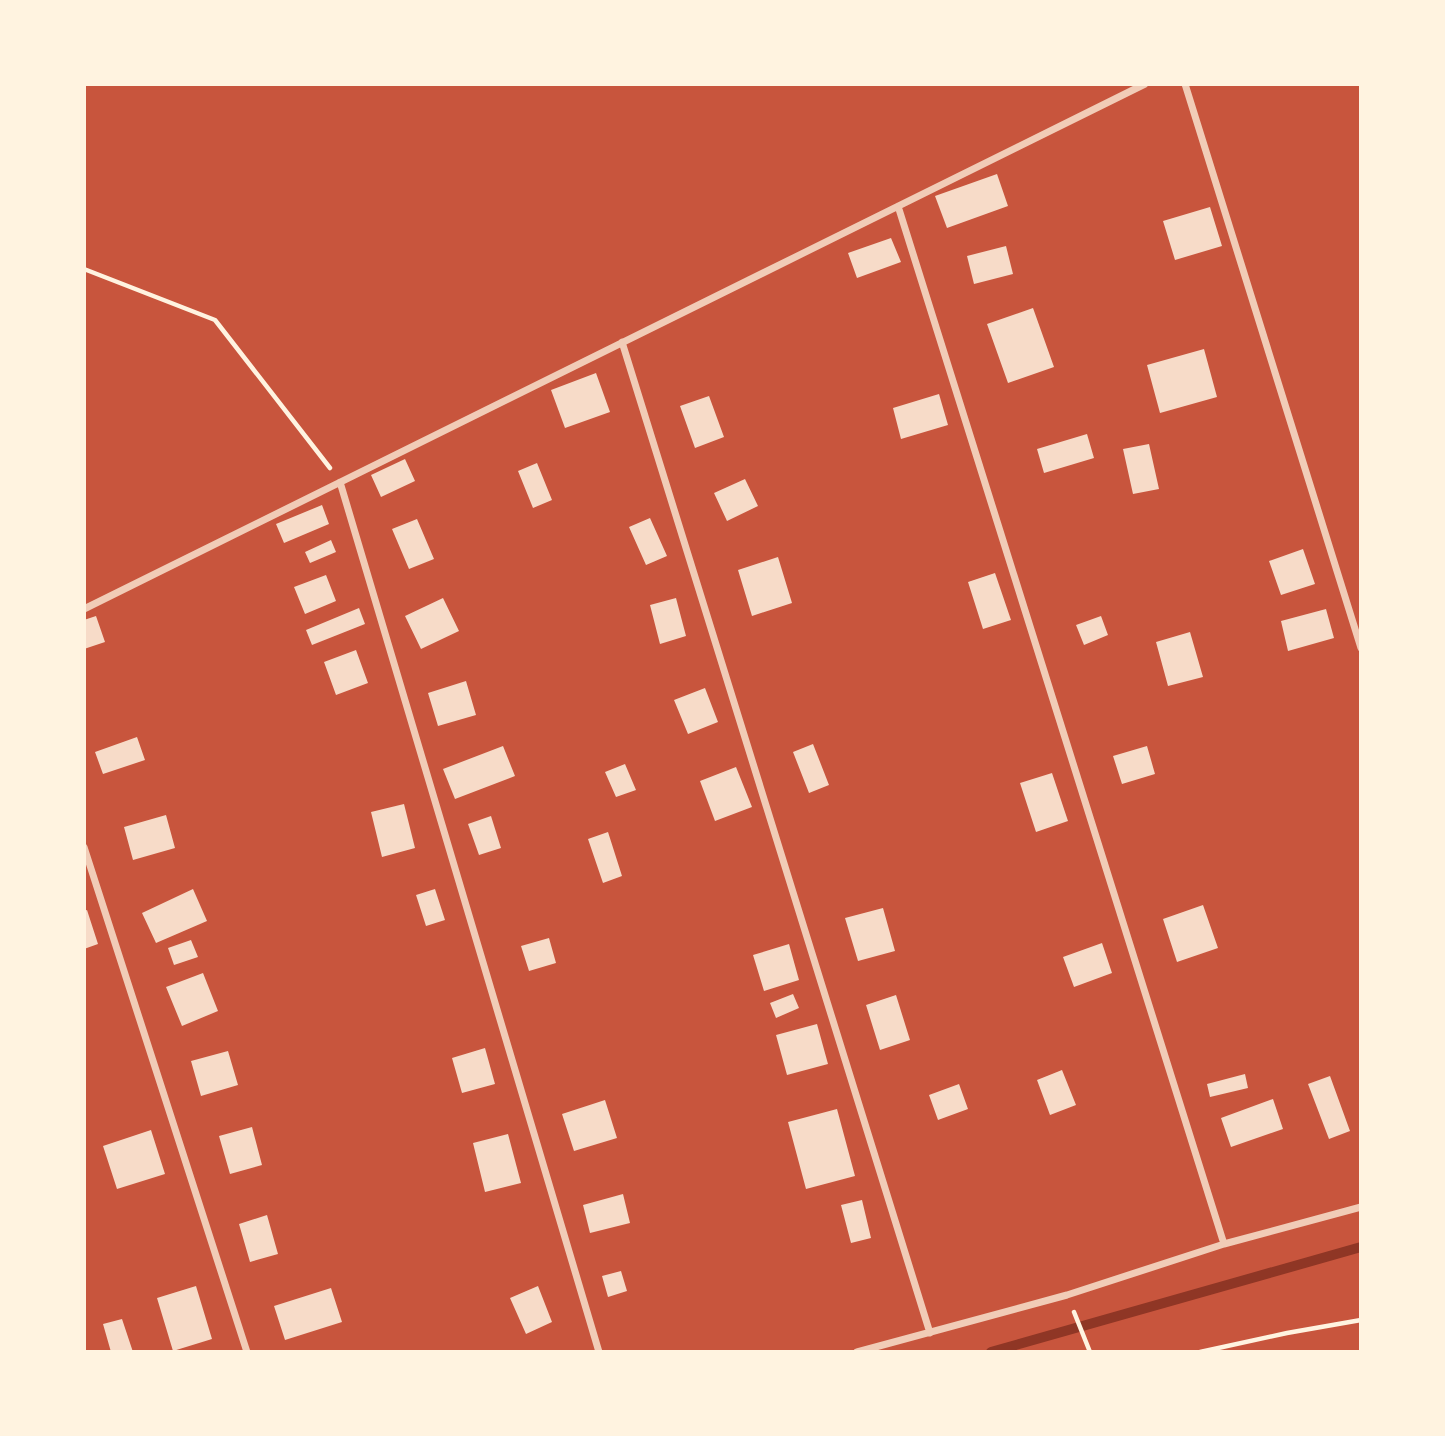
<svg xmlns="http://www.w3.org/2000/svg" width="1445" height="1436" font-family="Raleway,sans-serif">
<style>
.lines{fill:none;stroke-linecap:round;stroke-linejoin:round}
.stream{stroke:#8f3625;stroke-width:10}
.building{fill:#f7dbc8}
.path{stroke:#fff3e0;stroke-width:4.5}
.minor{stroke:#f1ccb7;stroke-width:7}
</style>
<rect width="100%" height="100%" fill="#c8553d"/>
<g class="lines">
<path class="stream" d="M991,1352L1361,1247"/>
</g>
<path class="building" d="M997,174L1008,206L947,228L935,196Z
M1210,207L1222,246L1175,260L1163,221Z
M891,238L901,262L857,278L848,253Z
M1006,246L1013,274L974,284L967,256Z
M1033,308L1054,367L1008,383L987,324Z
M1204,349L1217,397L1160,413L1147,365Z
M596,373L610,412L565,428L551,390Z
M939,394L948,425L901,439L893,408Z
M709,396L724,437L695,448L680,406Z
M1087,434L1094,458L1044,473L1037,449Z
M1149,444L1159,489L1133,494L1123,449Z
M405,459L415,481L381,497L371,475Z
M537,463L552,500L533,508L518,471Z
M745,479L758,506L727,521L714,493Z
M322,505L329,524L284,543L276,524Z
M650,518L667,556L646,565L629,527Z
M417,519L434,559L409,569L392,529Z
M331,540L336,552L310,563L305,552Z
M1303,549L1315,584L1281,595L1269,561Z
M778,557L792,603L752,616L738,570Z
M995,573L1011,620L983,629L968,582Z
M326,575L336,601L305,614L294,587Z
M443,598L459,631L421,649L405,616Z
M676,598L686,636L660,644L650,605Z
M359,608L365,624L312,645L306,630Z
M1326,609L1334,638L1288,651L1281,621Z
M96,616L105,642L84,649V620Z
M1101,616L1108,635L1084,645L1076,625Z
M1190,632L1203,677L1168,686L1156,642Z
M356,650L368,683L336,695L324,662Z
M466,681L476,715L438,726L428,693Z
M705,688L718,722L688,734L674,700Z
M137,737L145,760L103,774L95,752Z
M813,744L829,785L809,793L793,752Z
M503,746L515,776L455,799L443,769Z
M1147,746L1155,774L1122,784L1113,756Z
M625,764L636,790L616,797L605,772Z
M736,767L752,807L715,821L700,781Z
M1052,773L1068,821L1036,832L1020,783Z
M404,804L415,848L382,857L371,812Z
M166,815L175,848L133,860L124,827Z
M491,816L501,848L479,855L468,824Z
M608,832L622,876L603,883L588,839Z
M193,889L207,921L156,943L142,913Z
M435,889L445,920L426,926L416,895Z
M1203,905L1218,948L1177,962L1163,919Z
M883,908L895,951L858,961L845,918Z
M87,910L98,944L84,949V911Z
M549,938L556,963L529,971L521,946Z
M191,940L198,957L174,965L168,948Z
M1102,943L1112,973L1074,987L1063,957Z
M789,944L799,980L764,991L753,955Z
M203,973L218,1011L182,1026L166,987Z
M793,994L799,1008L776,1018L770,1003Z
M896,995L910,1040L880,1050L866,1005Z
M817,1024L828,1064L787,1075L776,1035Z
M485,1048L495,1084L462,1093L452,1058Z
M228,1051L238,1085L201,1096L191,1061Z
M1062,1070L1076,1105L1050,1115L1037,1080Z
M1245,1074L1248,1088L1210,1097L1207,1084Z
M1330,1076L1350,1131L1329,1139L1308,1084Z
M959,1084L968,1109L938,1120L929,1095Z
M1273,1099L1283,1129L1231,1147L1221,1118Z
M605,1100L617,1138L574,1151L562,1114Z
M837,1109L855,1176L806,1189L788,1122Z
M252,1127L262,1165L230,1174L219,1136Z
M151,1130L165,1174L117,1189L103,1146Z
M508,1134L521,1183L485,1192L473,1143Z
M623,1194L630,1223L590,1233L583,1205Z
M862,1200L871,1238L851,1243L841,1205Z
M267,1215L278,1254L250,1262L239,1224Z
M621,1271L627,1291L608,1297L602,1276Z
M196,1286L212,1339L173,1351L157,1298Z
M538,1286L552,1322L526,1334L510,1298Z
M331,1288L342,1322L285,1340L274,1306Z
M122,1319L133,1352H111L103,1324Z"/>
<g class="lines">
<path class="path" d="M84,269L215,320L330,468
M1074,1312L1090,1352
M1200,1352L1287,1333L1361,1320"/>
<path class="minor" d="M1185,84L1361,648
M898,206L1224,1244
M622,342L930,1333
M340,482L599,1352
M84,609L1145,84
M84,847L247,1352
M857,1352L1067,1295L1224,1244L1361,1207"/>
</g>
<rect width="1445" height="1436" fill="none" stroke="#fff3e0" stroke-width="172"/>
</svg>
